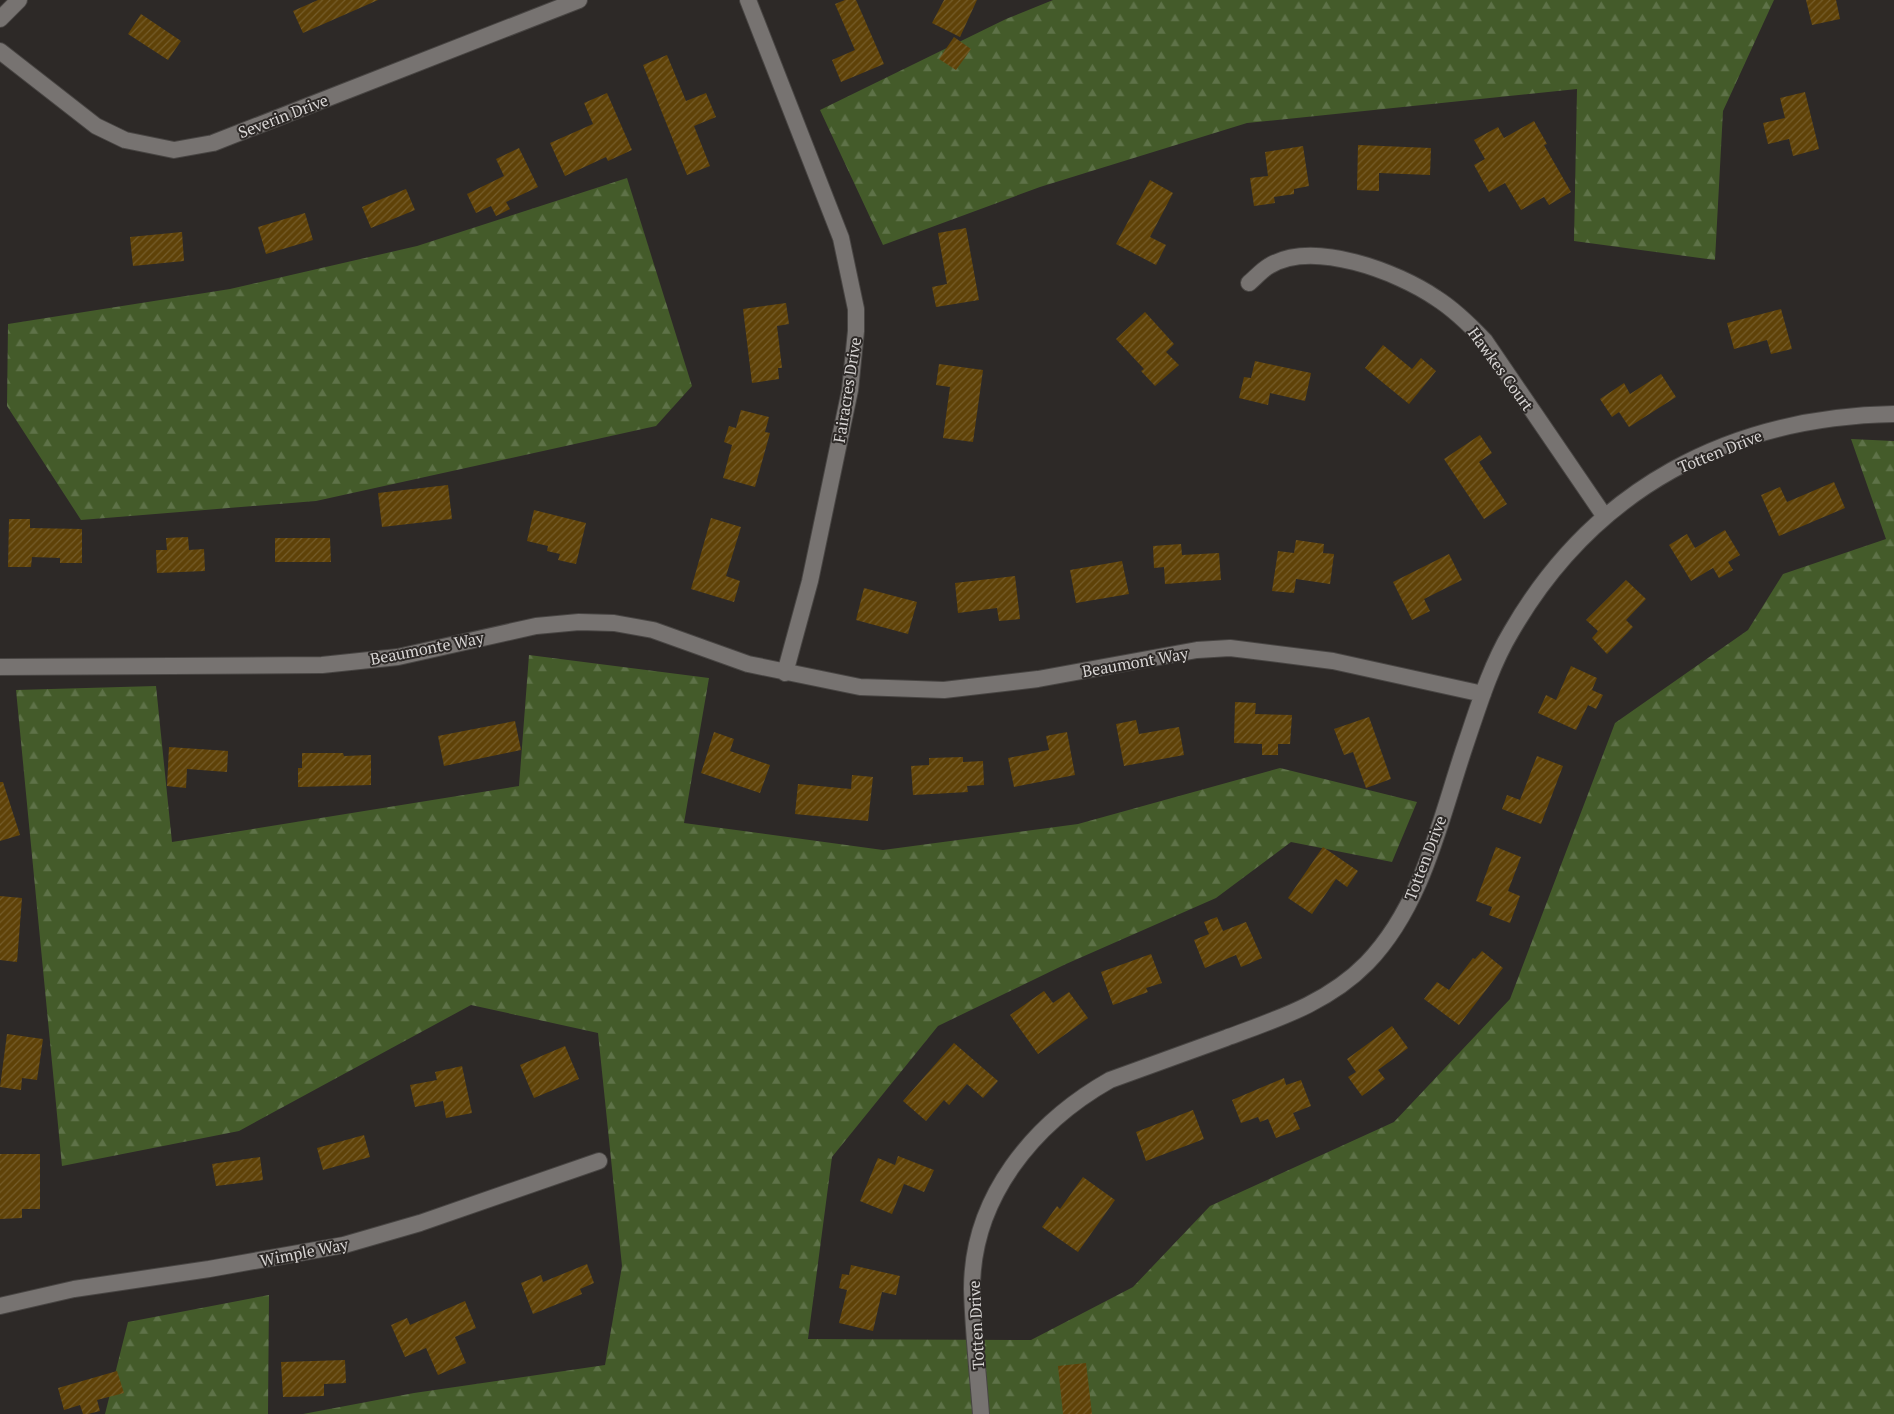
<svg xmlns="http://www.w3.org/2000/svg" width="1894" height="1414" font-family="'PT Serif',serif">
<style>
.forest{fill:url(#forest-firs)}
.building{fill:url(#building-hatch)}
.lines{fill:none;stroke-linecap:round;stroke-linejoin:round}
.street-casing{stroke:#484543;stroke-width:18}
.street{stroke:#777371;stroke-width:16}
.labels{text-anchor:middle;stroke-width:4;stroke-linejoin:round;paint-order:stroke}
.street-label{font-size:16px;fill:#d9d6d5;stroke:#2d2927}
</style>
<defs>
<pattern id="forest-firs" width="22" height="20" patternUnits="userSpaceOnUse" patternTransform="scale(1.25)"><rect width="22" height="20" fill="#445b2a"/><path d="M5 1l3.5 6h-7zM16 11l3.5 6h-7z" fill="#5e7248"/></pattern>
<pattern id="building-hatch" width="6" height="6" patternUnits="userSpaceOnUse" patternTransform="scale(1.25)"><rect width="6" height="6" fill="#5f4208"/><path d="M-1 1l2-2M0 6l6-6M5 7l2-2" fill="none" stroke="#755d2b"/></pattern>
</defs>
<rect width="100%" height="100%" fill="#2d2927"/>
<path class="forest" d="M1053,0H1774L1723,111L1715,260L1574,241L1577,89L1247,123L1040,187L883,245L820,110L1006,19Z
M627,178L692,386L656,426L316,501L81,520L7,406L8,324L230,289L417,246Z
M1851,439L1894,441V1414H303L414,1393L605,1365L622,1266L598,1033L471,1005L239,1131L62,1166L16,690L156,686L172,842L519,786L529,655L709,678L684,823L883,850L1078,824L1280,768L1417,802L1392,862L1291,842L1216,898L1066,964L938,1026L832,1157L808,1339L1031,1340L1133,1287L1210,1206L1394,1122L1510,999L1615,723L1748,630L1783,574L1886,539Z
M269,1295L268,1414H105L128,1322Z"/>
<path class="building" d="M318,0H378L303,33L293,11Z
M845,0H856L884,64L841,82L832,60L855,50L835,4Z
M944,0H977L960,37L932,23Z
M1806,0H1836L1840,19L1812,25Z
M141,14L181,41L168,60L128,34Z
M954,37L971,49L956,70L939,59Z
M667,55L686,101L706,93L716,117L694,126L710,166L687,175L643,65Z
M1805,92L1819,149L1793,156L1789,139L1768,144L1763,123L1785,118L1780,98Z
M607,93L632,150L608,161L606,157L565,176L550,143L593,124L584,103Z
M1534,121L1547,144L1544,145L1571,192L1549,205L1544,197L1521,210L1505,183L1489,192L1474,165L1485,159L1474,140L1498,127L1504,138Z
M1358,145L1431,148L1430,175L1379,173V191L1357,190Z
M1303,146L1309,186L1294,189V194L1274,197L1275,203L1254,206L1250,178L1268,176L1265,152Z
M519,148L538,187L506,202L510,209L496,216L491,206L476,213L467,194L504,176L496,159Z
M1150,180L1173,193L1150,237L1166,245L1156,265L1116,244Z
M406,189L415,210L371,228L362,207Z
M305,213L313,240L266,254L258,227Z
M966,228L979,300L936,307L932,287L947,284L938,233Z
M182,232L184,261L133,266L130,237Z
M786,303L789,324L777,326L782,368H778L779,379L752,383L743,309Z
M1781,309L1792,349L1771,354L1767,340L1734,349L1727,323Z
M1145,312L1174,344L1166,352L1179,365L1155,386L1141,371L1144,369L1116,339Z
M1383,345L1412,369L1421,358L1436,371L1409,404L1365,368Z
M1255,361L1311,373L1305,401L1270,393L1268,405L1239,398L1244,377L1251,378Z
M939,364L983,370L973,442L943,438L950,387L936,385Z
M1661,374L1676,397L1629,427L1619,412L1612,417L1600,399L1624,383L1630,394Z
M741,410L769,417L765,432L770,433L755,487L723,478L732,445L724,442L729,426L736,428Z
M1480,435L1492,453L1479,462L1507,504L1484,519L1444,459Z
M1834,482L1845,508L1779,536L1761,495L1780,487L1787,502Z
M448,485L452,519L382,527L378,493Z
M534,510L586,523L576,564L558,560L560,554L547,551L548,546L527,541Z
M711,518L741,527L726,576L740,581L734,602L691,589Z
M9,519H30V528L82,529V563H60V558L32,557L31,567H8Z
M1725,530L1740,555L1728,562L1733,570L1719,578L1713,568L1691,581L1669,545L1687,534L1695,548Z
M188,537L189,550L204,549L205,571L157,573L156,550H167L166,538Z
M275,538H330L331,562H275Z
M1296,540L1324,544L1323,553L1334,554L1330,584L1296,579L1294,593L1272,591L1278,551L1294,553Z
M1181,544L1182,555L1219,553L1221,580L1165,584L1164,567L1154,568L1153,546Z
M1449,554L1462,580L1424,599L1430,611L1412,620L1393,582Z
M1122,561L1129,594L1076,603L1070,570Z
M1015,576L1020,619L999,621L997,608L958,613L955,583Z
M1626,580L1646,599L1626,620L1633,627L1607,654L1592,638L1598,631L1586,620Z
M864,588L917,602L908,634L856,620Z
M1571,666L1597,678L1592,690L1603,695L1596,709L1588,705L1576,730L1538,713L1546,695L1556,700Z
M1235,702L1256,703L1255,714L1292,715L1290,744H1278V755H1262V744L1234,743Z
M1369,717L1391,779L1366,788L1353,752L1344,755L1334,729Z
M1136,720L1139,734L1179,727L1184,755L1124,766L1116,724Z
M515,721L521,750L444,766L438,736Z
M714,732L734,739L730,751L770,765L760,793L701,773Z
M1067,732L1075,775L1014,787L1008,758L1049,750L1046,736Z
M169,747L228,751L227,772L187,769L186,788L167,786Z
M302,753H343L344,756L371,755V785L298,787V768H302Z
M1537,756L1563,766L1541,824L1502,809L1507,795L1520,800Z
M963,757V762L983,761L984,785L967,786L968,792L913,795L911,766L929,765V758Z
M852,775L873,777L868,821L795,814L798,784L851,789Z
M0,782H3L20,835L0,841Z
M1323,847L1358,871L1347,887L1336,879L1312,914L1288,898Z
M1496,847L1521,857L1508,891L1520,896L1510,923L1489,915L1492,907L1476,901Z
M0,896L22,898L17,962L0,960Z
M1217,917L1223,931L1246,922L1262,958L1241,967L1236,955L1205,968L1194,940L1209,934L1204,922Z
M1482,951L1503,968L1459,1025L1424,999L1437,982L1449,990L1473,958L1475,959Z
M1151,954L1162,983L1146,988L1148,992L1113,1005L1101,972Z
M1044,991L1053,1003L1069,992L1088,1018L1038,1054L1010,1015Z
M1392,1026L1408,1048L1378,1070L1385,1079L1362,1096L1348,1077L1356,1072L1347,1059Z
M7,1034L43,1039L37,1080L22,1078L21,1090L0,1087Z
M954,1043L998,1081L983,1098L967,1084L949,1105L944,1100L926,1121L903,1101Z
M565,1046L579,1079L534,1098L520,1065Z
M462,1066L472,1113L446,1118L443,1101L415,1107L410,1085L437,1080L435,1072Z
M1284,1078L1286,1085L1301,1080L1311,1106L1293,1113L1300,1129L1276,1138L1268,1119L1260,1122L1258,1117L1241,1123L1232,1100Z
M1193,1110L1204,1139L1146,1161L1136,1132Z
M364,1135L370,1157L323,1170L317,1148Z
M0,1154H40V1209H22V1218L0,1219Z
M898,1156L934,1170L924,1192L904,1184L892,1214L860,1201L878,1158L895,1165Z
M260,1157L263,1180L216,1186L212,1164Z
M1083,1177L1115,1200L1078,1252L1042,1227L1057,1206L1060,1209Z
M587,1264L594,1283L580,1289L582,1294L533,1314L521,1283L541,1275L543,1282Z
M851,1265L900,1276L896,1295L882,1292L873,1331L839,1323L847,1290L839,1288L842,1274L849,1275Z
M465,1301L476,1328L455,1337L466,1363L438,1375L426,1348L405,1357L391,1325L407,1318L410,1325Z
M345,1360L346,1383L324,1384V1396L283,1397L281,1362Z
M1086,1363L1092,1414H1063L1058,1366Z
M117,1371L124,1393L97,1400L100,1411L88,1414H83L80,1405L64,1410L58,1388Z"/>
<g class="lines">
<g class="street-casing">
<path id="street" d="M748,0L841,238L856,309V331L850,390L810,581L785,673
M0,19L19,0
M0,51L96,126L125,140L174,150L213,143L579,0
M1249,283C1255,278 1262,270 1269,266C1313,239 1398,272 1436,298C1455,310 1470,325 1485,341L1605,517
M0,667L322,665L398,657L536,626L579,622L614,623L653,630L748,664L860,687L944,690L1038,679L1197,650L1230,648L1333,661L1483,694
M0,1306L74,1289L209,1269L344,1245L420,1223L599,1161
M981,1414C978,1373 973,1330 972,1289C972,1197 1034,1123 1110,1080C1149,1066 1187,1052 1226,1038C1277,1019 1328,1003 1367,963C1423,905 1440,820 1465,746C1478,708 1490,667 1511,632C1594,488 1730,417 1894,414"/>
</g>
<use href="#street" class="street"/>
</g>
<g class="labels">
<g class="street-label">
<text transform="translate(283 116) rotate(-21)" y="6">Severin Drive</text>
<text transform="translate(1501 369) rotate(54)" y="6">Hawkes Court</text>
<text transform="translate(847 390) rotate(-81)" y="6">Fairacres Drive</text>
<text transform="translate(1720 451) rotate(-22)" y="6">Totten Drive</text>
<text transform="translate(427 648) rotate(-11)" y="6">Beaumonte Way</text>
<text transform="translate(1135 662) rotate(-10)" y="6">Beaumont Way</text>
<text transform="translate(1425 858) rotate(-69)" y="6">Totten Drive</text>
<text transform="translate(304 1252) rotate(-11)" y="6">Wimple Way</text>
<text transform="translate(976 1325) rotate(-93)" y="6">Totten Drive</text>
</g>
</g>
</svg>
